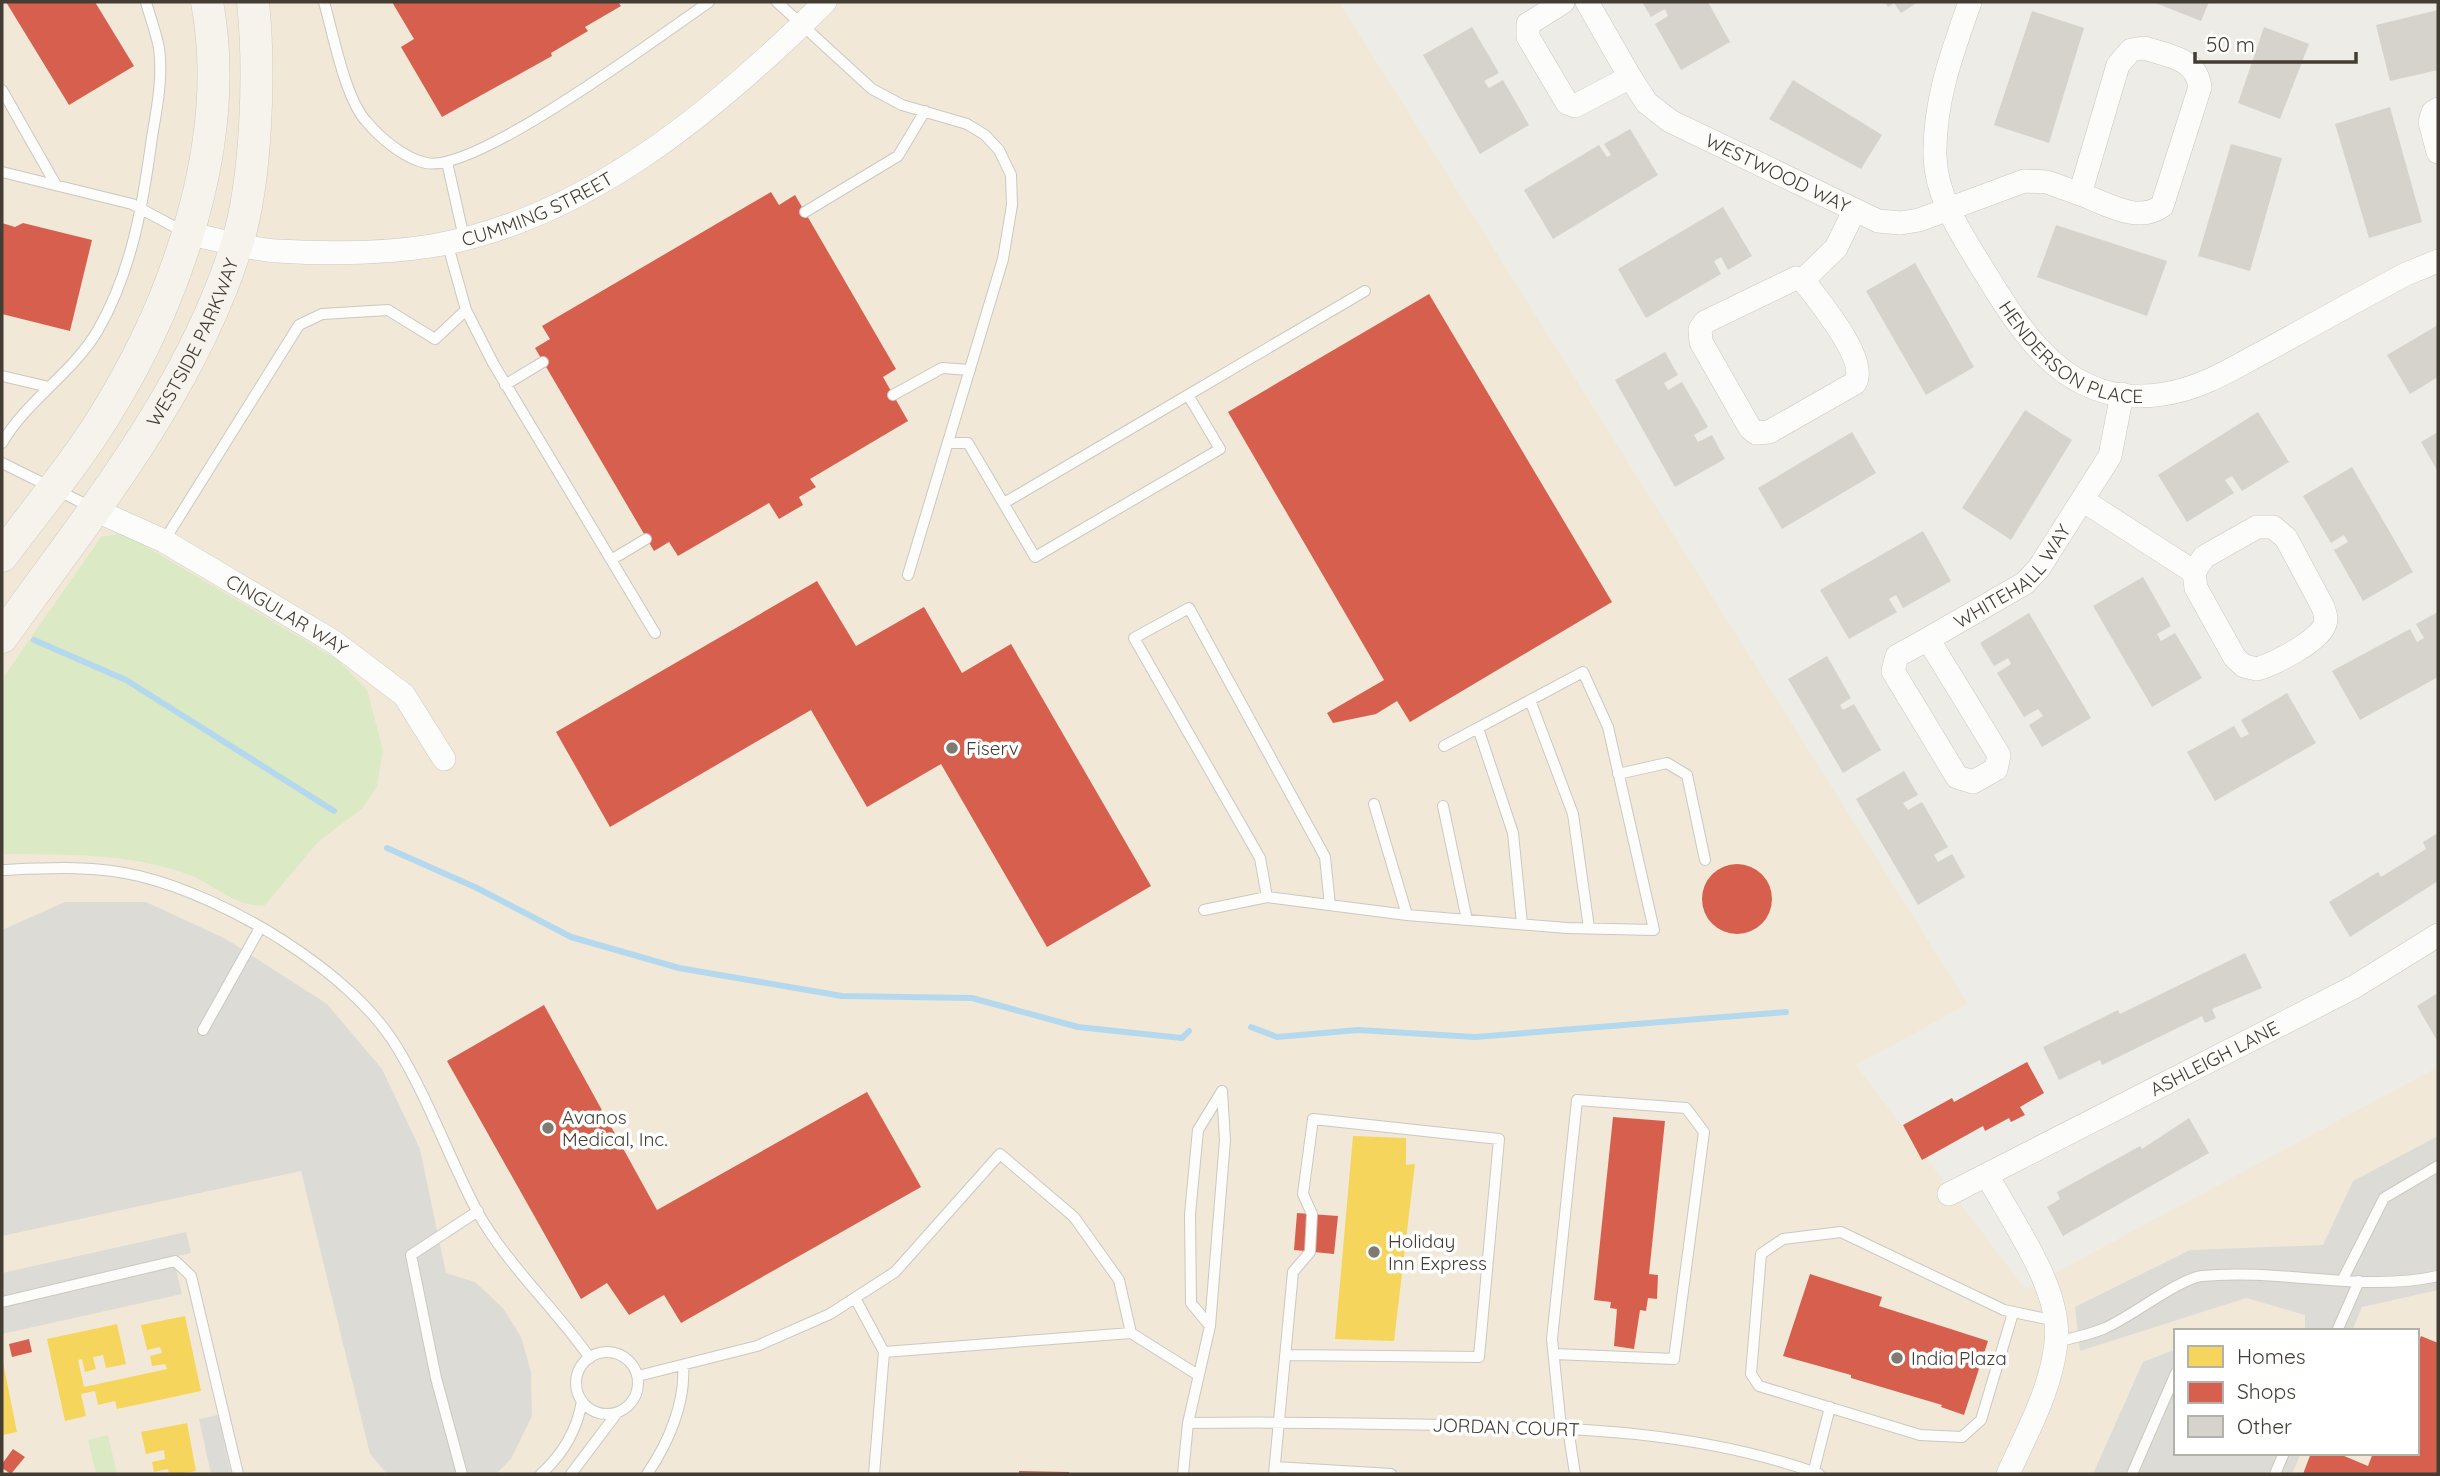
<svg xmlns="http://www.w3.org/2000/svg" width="2440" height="1476" font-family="Quicksand,sans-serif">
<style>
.commercial{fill:#f2e8d8;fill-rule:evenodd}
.green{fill:#dbeac4}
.parking{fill:#dddbd6}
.homes{fill:#f6d55c}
.shops{fill:#d6604d}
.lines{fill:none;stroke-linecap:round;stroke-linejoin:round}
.stream{stroke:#b4d8ee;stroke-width:6}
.building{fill:#d6d3cd}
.service-casing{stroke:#cac8c2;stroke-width:12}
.minor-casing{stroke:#cac8c2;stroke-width:24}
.secondary-casing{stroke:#cfcabe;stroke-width:33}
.service{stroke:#fcfcfb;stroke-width:10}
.minor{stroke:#fcfcfb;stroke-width:23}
.secondary{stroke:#f6f3ec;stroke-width:32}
.poi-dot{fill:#7f7a72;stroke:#fff;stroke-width:2.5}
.labels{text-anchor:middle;stroke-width:7;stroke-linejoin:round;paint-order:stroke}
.street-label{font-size:19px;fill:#433d33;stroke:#fff}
.poi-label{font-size:19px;fill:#433d33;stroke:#fff;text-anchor:start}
</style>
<rect width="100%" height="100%" fill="#eeece6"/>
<path class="commercial" d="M2,2H1339L1968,1004L1856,1065L2025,1289L2438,1067V1474H2ZM2176,1331H2417V1453H2176Z"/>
<path class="green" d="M123,533L338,660L367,690L383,750L377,786L363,808L319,841L265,905C240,909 215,886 192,876C131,852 66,855 2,854V679L101,537Z
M108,1435L117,1474H96L88,1440Z"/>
<path class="parking" d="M65,902H146L226,939L327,1004L382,1069L420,1149L446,1273L475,1282L503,1308L521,1337L531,1372L532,1416L511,1459L496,1474H387L370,1454L301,1171L2,1236V930Z
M2438,1136V1290L2362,1307L2352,1331H2305V1315L2246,1298L2080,1351L2075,1307L2190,1250L2323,1245L2353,1181Z
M186,1232L191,1253L173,1257L182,1294L2,1334V1273Z
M2176,1349V1453H2301L2292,1474H2093L2143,1362Z
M218,1415L231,1474H211L199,1419Z"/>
<path class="homes" d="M1353,1136L1406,1138V1165L1415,1164L1394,1341L1335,1339Z
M185,1316L201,1391L117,1409L115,1401L98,1405L95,1391L81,1394L86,1416L65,1421L47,1339L117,1324L126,1364L106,1368L103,1355L93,1357L96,1369L85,1372L82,1359L78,1360L84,1387L167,1369L165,1364L152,1366L150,1356L162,1353L160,1347L147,1350L141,1325Z
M3,1362L17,1432L2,1435V1363Z
M187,1423L196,1471L178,1474H169L168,1469L154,1472L152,1462L165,1459L164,1450L146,1454L141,1432Z"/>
<path class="shops" d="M6,2H95L134,66L69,105Z
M392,2H618L621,6L585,27L588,31L551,53L552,56L442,117L401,47L414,39Z
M771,192L779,205L795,195L896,369L883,377L908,421L810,479L816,487L799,497L803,505L779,519L769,503L678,556L669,542L654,551L535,348L550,339L542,326Z
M2,223L15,227L23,223L92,240L70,331L2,314Z
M1429,294L1612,602L1410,722L1397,701L1376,714L1333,723L1327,713L1384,680L1228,412Z
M817,581L856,646L924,607L962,673L1011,644L1151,886L1047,947L941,764L867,807L811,710L610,827L556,732Z
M1702 899a35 35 0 1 1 70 0a35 35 0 1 1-70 0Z
M544,1005L657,1210L867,1092L921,1187L681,1323L664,1295L629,1315L607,1283L581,1299L447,1061Z
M2027,1062L2044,1093L2020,1107L2025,1115L2011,1122L2009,1118L1985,1131L1983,1126L1922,1160L1903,1125L1952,1098L1954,1102Z
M1613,1117L1665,1121L1649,1274L1658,1275L1657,1299L1648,1298L1646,1311L1640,1310L1634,1349L1614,1346L1617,1309L1610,1308L1611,1302L1594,1300Z
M1297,1213L1338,1216L1334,1254L1294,1250Z
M1810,1274L1882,1297L1879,1306L1988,1341L1964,1415L1941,1407L1942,1405L1851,1378V1375L1783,1356Z
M2421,1336L2438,1343V1474H2303L2311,1453H2337L2368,1466L2373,1453H2417V1346Z
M29,1339L32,1352L12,1357L9,1344Z
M13,1449L25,1457L11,1474L2,1468V1464Z
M1019,1471L1069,1472V1474H1019Z"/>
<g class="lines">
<path class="stream" d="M34,640L126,680L334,811
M387,848L477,888L571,937L679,968L842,996L972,998L1078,1027L1182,1038L1189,1031
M1251,1027L1277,1037L1358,1030L1475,1037L1786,1012"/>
</g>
<path class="building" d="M1642,2H1708L1730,42L1681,70L1655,24L1668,16L1665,9L1651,17Z
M1885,2H1918L1901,13L1894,3L1888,7Z
M2153,2H2209L2201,21Z
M2438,10V70L2390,81L2376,25Z
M2032,11L2084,28L2049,143L1994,125Z
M1472,27L1499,73L1484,81L1489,88L1503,80L1529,125L1480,154L1423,55Z
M2264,27L2309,44L2280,119L2238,103Z
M1793,80L1882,135L1861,169L1769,119Z
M2390,107L2422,222L2369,238L2335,124Z
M1630,129L1658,175L1553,239L1524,190L1599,145L1607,157L1611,155L1604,144Z
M2231,144L2282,158L2250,271L2198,256Z
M1723,207L1752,256L1728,270L1721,257L1714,261L1721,274L1646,318L1618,269Z
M2056,225L2167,261L2147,316L2037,277Z
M1915,263L1974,367L1926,395L1866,291Z
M2438,325V377L2410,394L2387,355Z
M1665,352L1678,375L1664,383L1668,390L1682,382L1708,427L1694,435L1698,442L1712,435L1725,459L1675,487L1615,380Z
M2025,410L2072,440L2011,540L1962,508Z
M2258,412L2289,462L2242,491L2232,476L2225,480L2234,493L2187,522L2158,475Z
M1852,432L1876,473L1782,529L1758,488Z
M2438,432V472L2421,442Z
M2352,467L2413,572L2363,601L2334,550L2348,542L2344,535L2331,543L2303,496Z
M1923,531L1951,581L1903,608L1896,595L1889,599L1897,612L1849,639L1820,590Z
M2143,577L2171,626L2157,634L2161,641L2175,633L2202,678L2152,707L2093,606Z
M2438,612V677L2360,720L2332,671L2410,629L2417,642L2424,638L2416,624Z
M2029,613L2091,718L2042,747L2029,725L2043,716L2038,709L2024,717L1997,673L2011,664L2008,658L1994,666L1980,643Z
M1827,656L1851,698L1840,705L1843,710L1854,704L1881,750L1843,773L1788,679Z
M2287,693L2316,743L2215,801L2187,752L2234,726L2241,738L2249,734L2241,720Z
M1904,771L1918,795L1903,803L1908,810L1922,802L1948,847L1934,855L1938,862L1952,854L1965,877L1918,905L1856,799Z
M2438,833V881L2350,937L2329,902L2378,872L2381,877L2426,849L2423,842Z
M2245,953L2262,988L2212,1009L2216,1018L2205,1023L2202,1016L2102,1065L2100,1060L2059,1080L2043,1047L2118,1010L2120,1014Z
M2438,993V1042L2417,1006Z
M2189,1118L2209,1153L2063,1236L2047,1207L2060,1199L2057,1192L2140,1146L2142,1149Z"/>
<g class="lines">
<g class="service-casing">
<path id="service" d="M324,2C333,33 345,98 366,121C381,139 404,158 426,163C476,174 662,34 709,2
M777,2L872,89L902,105L967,124L985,135L999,150L1011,175L1012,205L1003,259L908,575
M2,90L56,185
M447,162L464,238
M2,172L132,204L184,232
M805,212L898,156L925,111
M447,242L466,310L493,363L655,633
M2,376L49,387
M505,385L543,362
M893,395L942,368L970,370
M1188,395L1365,291
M2,443C27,400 73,373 98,330C132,271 143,204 152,137C157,108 163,77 159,48C156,32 150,17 146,2
M949,443H968L1035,557L1220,449L1188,395L1004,503
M2,463L93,508
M164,541L299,325L322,314L388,310L435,339L466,310
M611,560L646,539
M1530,700L1573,814L1589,928
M1478,728L1513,833L1522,924
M1618,774L1667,763L1687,775L1705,860
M1374,804L1407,915
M1443,806L1467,920
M2,870C47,868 95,865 139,876C226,897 352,971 398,1049C429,1100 449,1158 477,1211C507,1265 554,1307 590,1358
M1267,897L1260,858L1134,638L1189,608L1325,857L1330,905
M1204,910L1267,897L1407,915L1567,928L1654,930L1608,727L1583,672L1444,746
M203,1030L260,928
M2343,1279L2384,1198L2438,1166
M855,1298L884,1352L874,1474
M2,1302L175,1261L191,1276L238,1474
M2013,1313L1981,1420L1962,1437L1920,1435L1759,1386L1751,1374L1761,1254L1783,1239L1841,1232L2004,1310L2056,1321
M1210,1326L1191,1303L1190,1214L1198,1130L1222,1091
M2337,1331L2359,1281
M1131,1333L1198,1375
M2056,1342C2072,1338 2088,1335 2103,1329C2128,1319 2180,1278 2202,1276C2280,1268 2362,1293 2438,1276
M576 1383a31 31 0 1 1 62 0a31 31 0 1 1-62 0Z
M1554,1354L1674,1359L1704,1132L1686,1108L1577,1100L1552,1339L1561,1428
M638,1376L757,1346L830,1314L895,1272L1000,1154L1074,1217L1119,1280L1131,1333L884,1352
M1188,1423C1274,1422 1361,1423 1448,1425C1573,1427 1700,1431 1819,1474
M1568,1428L1575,1474
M1275,1467L1391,1474
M462,1474L436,1378L411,1255L478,1211
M541,1474C563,1454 577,1431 582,1401
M571,1474L617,1413
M647,1474C668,1444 686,1402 683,1365
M1183,1474L1188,1423L1210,1326L1225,1140L1222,1091
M1274,1474L1293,1272L1310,1252L1312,1214L1303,1194L1313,1119L1499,1139L1479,1357L1286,1355
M1813,1474L1830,1407
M2132,1474L2176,1373
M2275,1474L2284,1453"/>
</g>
<g class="minor-casing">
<g id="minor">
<path d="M1563,2L1528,24V37L1567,103L1575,106L1630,77L1587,2"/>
<path id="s1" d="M1970,2C1952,53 1934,101 1935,156C1936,196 1959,230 1979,263C2022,333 2066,410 2164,394C2204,388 2236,366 2271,348C2316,323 2361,298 2406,274L2438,261"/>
<path d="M2144,48C2169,56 2196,58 2200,87L2162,206C2137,224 2106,203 2080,194L2118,65L2131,50Z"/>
<path id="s2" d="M1630,77L1647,103L1670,121L1878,221L1901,223L1919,220L2024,181L2047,182L2080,194"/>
<path d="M2438,109L2433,112L2430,122L2438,152"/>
<path id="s3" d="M189,234C218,239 248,249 277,251C327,254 381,254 431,246C586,220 717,109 825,2"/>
<path d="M1796,278L1803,280C1818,300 1869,360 1855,383L1769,432L1756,433L1750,428L1701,342L1700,329L1705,322Z"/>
<path d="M1803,280L1836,248L1854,211"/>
<path d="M2084,501L2194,572"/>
<path id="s4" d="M95,510L164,541L334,642L404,695L444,759"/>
<path d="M2257,527H2273L2286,538L2323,607C2325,613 2327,618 2325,624C2320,641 2274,664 2257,669L2244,666L2235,658L2196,588L2194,572L2204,557Z"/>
<path d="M1928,639L1999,755L1996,769L1973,782L1957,777L1893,671L1897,656Z"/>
<path id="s5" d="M1928,639L2025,583L2039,568L2110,456L2122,394"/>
<path d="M1987,1175C2011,1220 2063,1290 2056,1343C2051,1390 2027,1432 2008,1474"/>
<path id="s6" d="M1949,1194L2354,987L2438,935"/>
</g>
</g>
<g class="secondary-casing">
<g id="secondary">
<path d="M2,556C36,510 75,464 105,415C177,299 233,140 207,2"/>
<path id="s7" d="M2,637C90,514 191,392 237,244C257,179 260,69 253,2"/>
</g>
</g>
<use href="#service" class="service"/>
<use href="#minor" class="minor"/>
<use href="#secondary" class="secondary"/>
</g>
<g class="poi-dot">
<circle cx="952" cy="748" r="7"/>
<circle cx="548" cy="1128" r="7"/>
<circle cx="1374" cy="1252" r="7"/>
<circle cx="1897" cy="1358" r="7"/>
</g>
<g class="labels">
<g class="street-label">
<text dy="7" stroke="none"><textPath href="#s2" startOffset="180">WESTWOOD WAY</textPath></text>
<text dy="7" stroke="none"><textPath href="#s3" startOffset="357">CUMMING STREET</textPath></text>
<text dy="7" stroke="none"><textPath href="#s7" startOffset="352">WESTSIDE PARKWAY</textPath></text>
<text dy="7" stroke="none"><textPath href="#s1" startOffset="411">HENDERSON PLACE</textPath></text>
<text dy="7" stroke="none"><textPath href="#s5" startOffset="107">WHITEHALL WAY</textPath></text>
<text dy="7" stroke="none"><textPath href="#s4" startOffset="219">CINGULAR WAY</textPath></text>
<text dy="7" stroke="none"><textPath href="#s6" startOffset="298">ASHLEIGH LANE</textPath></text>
<text transform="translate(1506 1427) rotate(2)" y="7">JORDAN COURT</text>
</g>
<g class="poi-label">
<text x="966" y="755">Fiserv</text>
<text x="562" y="1124">Avanos<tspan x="562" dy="22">Medical, Inc.</tspan></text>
<text x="1388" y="1248">Holiday<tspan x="1388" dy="22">Inn Express</tspan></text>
<text x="1911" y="1365">India Plaza</text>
</g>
</g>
<rect width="2440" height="1476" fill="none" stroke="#433d33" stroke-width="7"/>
<rect x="2174" y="1329" width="245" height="126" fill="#ffffff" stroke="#b4b1ad" stroke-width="2"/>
<rect x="2188" y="1346" width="35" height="21" fill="#f6d55c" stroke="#b4b1ad" stroke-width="2"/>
<text x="2237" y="1364" font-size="21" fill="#433d33">Homes</text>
<rect x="2188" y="1382" width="35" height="21" fill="#d6604d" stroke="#b4b1ad" stroke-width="2"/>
<text x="2237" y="1399" font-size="21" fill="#433d33">Shops</text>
<rect x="2188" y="1416" width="35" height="21" fill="#d6d3cd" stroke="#b4b1ad" stroke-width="2"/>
<text x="2237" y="1434" font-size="21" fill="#433d33">Other</text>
<path d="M2195 52v10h161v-10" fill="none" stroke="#433d33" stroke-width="3.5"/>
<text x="2206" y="52" font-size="21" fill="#433d33" stroke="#ffffff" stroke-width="5" paint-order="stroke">50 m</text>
</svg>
